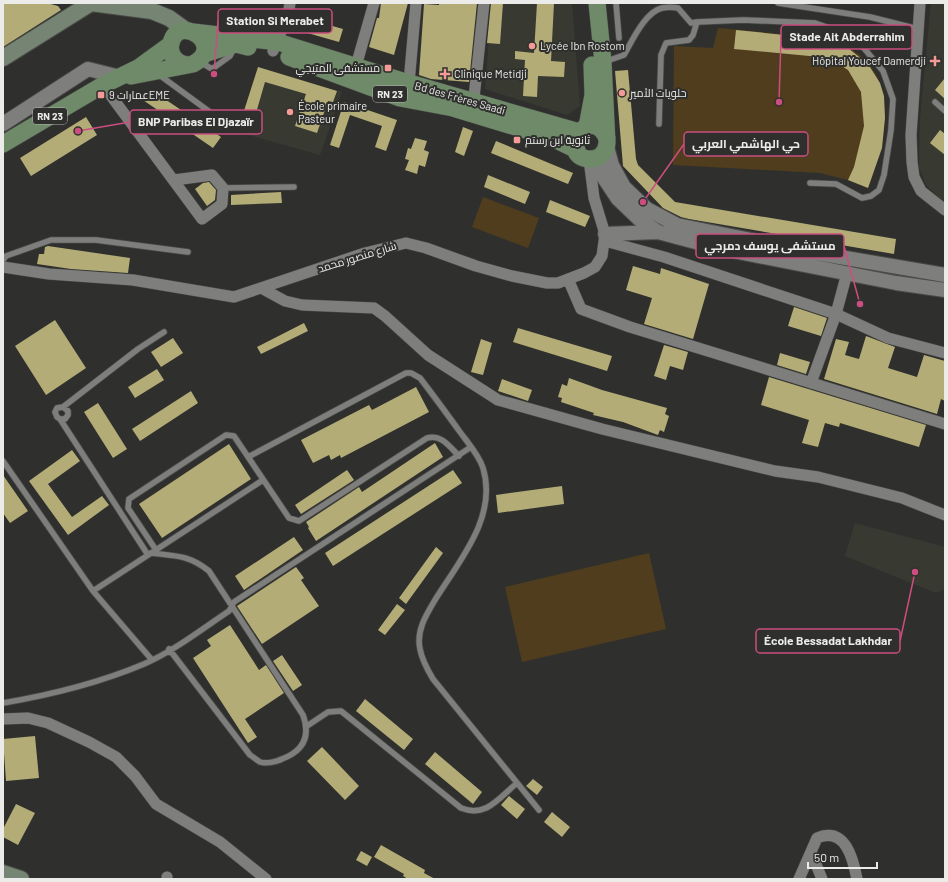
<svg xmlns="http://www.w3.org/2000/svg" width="948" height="882" font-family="Barlow,Cairo,sans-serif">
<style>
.built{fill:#383a32}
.garden{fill:#4f3d1d}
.building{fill:#b4ac77}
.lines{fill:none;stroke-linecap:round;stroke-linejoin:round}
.service-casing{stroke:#4a4b48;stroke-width:7}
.minor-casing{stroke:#4a4b48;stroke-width:12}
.tertiary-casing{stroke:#4a4b48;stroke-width:16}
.secondary-casing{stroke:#4a4b48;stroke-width:18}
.primary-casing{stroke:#4a4b48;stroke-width:18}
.service{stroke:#7e7f7d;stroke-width:5.5}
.minor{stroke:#7e7f7d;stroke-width:11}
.tertiary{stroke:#7e7f7d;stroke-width:14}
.secondary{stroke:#768573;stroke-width:16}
.primary{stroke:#6f8a69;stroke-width:17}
.poi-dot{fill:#f59b97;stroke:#2f302d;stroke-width:1.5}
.labels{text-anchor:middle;stroke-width:4;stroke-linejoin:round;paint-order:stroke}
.shield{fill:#2f302d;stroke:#b3b3b1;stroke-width:1}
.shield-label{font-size:10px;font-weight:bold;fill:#ebebea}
.poi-label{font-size:11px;fill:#ebebea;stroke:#2f302d;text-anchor:start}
.street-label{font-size:11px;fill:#ebebea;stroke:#2f302d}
.leader{fill:none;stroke:#cc4d7f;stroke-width:1.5}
.callout-dot{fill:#cc4d7f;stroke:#2f302d;stroke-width:1.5}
.callout{fill:#2f302d;stroke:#cc4d7f;stroke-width:1.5}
.callout-label{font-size:12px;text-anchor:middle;font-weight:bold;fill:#ebebea}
</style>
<rect width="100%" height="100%" fill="#2f302d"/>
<path class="built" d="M492,3H572L580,106L567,115L485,89Z
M931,3H945V203L926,185L919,167L920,119Z
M258,67L342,92L320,155L238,132Z
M855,523L945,547V589L936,593L845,556Z"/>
<path class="garden" d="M718,28C741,30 764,32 787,35C800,36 814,36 827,40C902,58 890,133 868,188L848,180L820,173L673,165L674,46L713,48Z
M483,197L539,218L528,248L472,227Z
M649,553L666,629L522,662L505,587Z"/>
<path class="building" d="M3,3H47L58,6L61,10L3,47Z
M381,3H408L394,55L369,47L377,18H379Z
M439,3H477L469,82L431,79L419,75L424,4L439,5Z
M491,3H503L500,44L487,43Z
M537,3H554L551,61L565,62L564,77L538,76L537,97L523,96L525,60L515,59V51L534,53Z
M301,17L343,29L339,42L297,30Z
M736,30L824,39L848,48L868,64L880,83L884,96L885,118L882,148L868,188L848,180L854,167L864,126L861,92L848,70L834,61L820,57L734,49Z
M258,67L337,91L333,102L328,101L317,133L295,126L306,94L265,82L254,120L242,117Z
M628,70L636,159L638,165L675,202L896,239L894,254L689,219L681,217L663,208L623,166L615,71Z
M945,78V99L935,90Z
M150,89L221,137L213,148L143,100Z
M344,102L397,120L386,151L375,147L382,126L350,115L339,148L330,145Z
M86,117L97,135L31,176L20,158Z
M463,127L473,131L464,156L455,152Z
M940,130L945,134V155L930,143Z
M415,138L427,141L424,150L429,152L425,167L419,165L417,174L405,170L409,160L405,159L408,148L411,149Z
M496,141L573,173L568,184L491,153Z
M488,175L530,192L525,204L484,187Z
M209,182L216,190L215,200L207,206L195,189L203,183Z
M281,192L282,203L231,205V195Z
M550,200L590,216L585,227L546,212Z
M48,246L130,258L128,273L71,269L37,264L39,254H44L45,247Z
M633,266L660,274L661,268L709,284L693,339L644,324L652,298L626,290Z
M794,307L827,318L821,336L788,326Z
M55,320L86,368L46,395L15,346Z
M304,323L308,331L261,354L257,347Z
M518,328L612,356L607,371L513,342Z
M866,336L895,347L888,368L917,377L924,355L945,361V401L941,399L937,414L824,379L836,339L849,342L845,355L859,359Z
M173,338L183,353L161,367L151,352Z
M481,339L492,343L483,375L471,372Z
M664,345L688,352L683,370L670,366L666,380L654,376Z
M780,353L810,362L806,374L777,365Z
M157,369L164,380L135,398L128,387Z
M769,377L926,425L919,447L840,423L839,427L825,423L818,447L802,443L809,420L761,405Z
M569,378L602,390L667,408L665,414L669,416L664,432L660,430L658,435L623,422L593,415L594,413L561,402L562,398L558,397L562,384L567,386Z
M502,379L532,390L528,401L498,391Z
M416,387L429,412L341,458L340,455L331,460L329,455L313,463L301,440L369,405L372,410Z
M191,391L198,403L140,441L132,429Z
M98,403L127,449L113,458L84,412Z
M435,443L443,457L316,541L308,528L309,527L306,522L359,487L362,492Z
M229,444L251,479L162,538L139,504Z
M72,450L80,461L48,484L72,517L102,496L109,505L68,535L29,481Z
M347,470L354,480L301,514L295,505Z
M453,470L462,483L333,566L325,553Z
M3,475L28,511L10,523L3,513Z
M562,486L564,504L498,513L496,495Z
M294,537L303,550L244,590L235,576Z
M436,547L443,553L406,604L399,598Z
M296,567L304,578L301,580L319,606L262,644L237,606Z
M397,604L405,610L385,635L378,630Z
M230,625L259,670L266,665L284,693L245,719L257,737L248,743L193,658L211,646L207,640Z
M282,655L302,685L293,691L273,661Z
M365,699L413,739L404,750L356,711Z
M35,736L39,778L6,781L3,739Z
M322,747L359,786L345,800L307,761Z
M435,752L482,792L473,804L425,764Z
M533,779L543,787L537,795L526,786Z
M509,796L525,809L517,819L501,805Z
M16,804L35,813L18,845L3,837V829Z
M552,812L570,827L562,837L544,822Z
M381,845L425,870L424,873L435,879H408L403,876L404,874L374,857Z
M361,851L372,857L367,866L356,860Z"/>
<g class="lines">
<g class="service-casing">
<path id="service" d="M616,3L619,38
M778,3L870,17L918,29
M234,33L248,21L264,25L274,37
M200,62L212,69L230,56L234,48
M604,62L624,55C632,41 645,12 662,8C667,7 673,7 678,8L691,23L697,22
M158,74L229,126
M935,102L945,111
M659,124L661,55L666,43L689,40L693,35L697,22L743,20L815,23L838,31L863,47L883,71L893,99L891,130L884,175L879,190L871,196L862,198L836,184L810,183
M223,188L294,187
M3,260L6,256L51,240H96L188,252
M63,407L138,349L164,332
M60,419H65L68,415V411L63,407L57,408L55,412L57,417L60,419L148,555
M248,457L406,373H411L420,378C434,396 447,414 460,432C468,443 479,455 483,468C498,517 459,561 435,600C426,615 416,631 420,649C422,660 427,669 433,679L539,810
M3,461L93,591L152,660
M156,550L128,508L129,499L226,435L234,436L289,518L299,521L427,438C441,434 449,446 459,456
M151,553C176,556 189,555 209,571L303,715C311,737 303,751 282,759C276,762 266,764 260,762C257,760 253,757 250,755L169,649
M93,591L263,480
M3,703C50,695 99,683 144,664C174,651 202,629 229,611L234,602L471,447
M307,726L328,712L341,711L461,808C486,818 499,798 517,783"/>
</g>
<g class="minor-casing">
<path id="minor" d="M920,3L911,135L912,162L914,177L921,191L945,210
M273,51L288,15L290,3
M356,66L374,3
M409,83L416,3
M103,85L202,219L222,204L223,188L212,175L174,180
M473,107L484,3
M605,241L664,257L836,314L888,338L945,353
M3,267L49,274L133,280L234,297L365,253L406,243L426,248L476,266L512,276L547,283H558L584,273L595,267L602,256L605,234L594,198L589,159
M568,279L581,309L630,327L945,424
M263,289L285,301L302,305L374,308L385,316L428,355L498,400L602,429L775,471L818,477L902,498L945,515
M811,383L836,314L847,273
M3,719L28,718L48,723L89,742L116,757L135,776L156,804L220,842L266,879
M811,852L822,879
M167,877V879
M799,879L817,838C845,826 853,858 857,879"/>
</g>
<g class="tertiary-casing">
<path id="tertiary" d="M3,124L88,69L120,77
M607,147L612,165L624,187L647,209L677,225L811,252L945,275
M595,158L600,172L618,199L641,221L658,232L718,248L896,283L945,290
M605,234L658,232"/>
</g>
<g class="secondary-casing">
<path id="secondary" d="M3,58L91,3L152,11L169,18L187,31
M3,873L21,879"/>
</g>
<g class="primary-casing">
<path id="primary" d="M597,3L603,62L607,143C606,153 599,160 588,159C556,154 590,102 607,138
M193,32L278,42L409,83L579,132
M204,54L236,44L248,47
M289,57L400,98L453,108L552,138L577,150
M131,76L193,64C227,46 179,12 171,43C168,55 177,64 188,65
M587,127L593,95L592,65
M3,144L103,85L138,68L171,44"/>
</g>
<use href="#service" class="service"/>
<use href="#minor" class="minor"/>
<use href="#tertiary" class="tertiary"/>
<use href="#secondary" class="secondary"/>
<use href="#primary" class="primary"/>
</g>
<g class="poi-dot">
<circle cx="532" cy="46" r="4"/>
<path d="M933 55h4v4h4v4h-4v4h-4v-4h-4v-4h4z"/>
<rect x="384" y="64" width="8" height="8" rx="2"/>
<path d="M443 68h4v4h4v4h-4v4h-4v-4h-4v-4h4z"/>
<circle cx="622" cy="93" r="4"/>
<rect x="97" y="91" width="8" height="8" rx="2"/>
<circle cx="290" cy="112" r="4"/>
<rect x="513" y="136" width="8" height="8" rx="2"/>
</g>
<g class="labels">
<g class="shield">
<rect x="373" y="86" width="34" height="16" rx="3"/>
<rect x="33" y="108" width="34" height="16" rx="3"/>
</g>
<g class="shield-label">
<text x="390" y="98">RN 23</text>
<text x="50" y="120">RN 23</text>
</g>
<g class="poi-label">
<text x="540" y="50">Lycée Ibn Rostom</text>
<text x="926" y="65" text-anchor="end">Hôpital Youcef Damerdji</text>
<text x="380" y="72" text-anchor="end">مستشفى المتيجي</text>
<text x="454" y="78">Clinique Metidji</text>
<text x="630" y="97">حلويات الأمير</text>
<text x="109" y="99">عمارات 9EME</text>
<text x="298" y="110">École primaire<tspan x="298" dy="13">Pasteur</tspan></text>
<text x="525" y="144">ثانوية ابن رستم</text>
</g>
<g class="street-label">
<text transform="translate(460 98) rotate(16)" y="4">Bd des Frères Saadi</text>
<text transform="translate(357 257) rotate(-17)" y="4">شارع منصور محمد</text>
</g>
</g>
<path class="leader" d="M214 74L218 21M779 102L781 37M78 131L130 122M643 202L684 144M860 304L844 246M915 572L900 641"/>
<g class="callout-dot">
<circle cx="214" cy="74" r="4"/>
<circle cx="779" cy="102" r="4"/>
<circle cx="78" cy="131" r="4"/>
<circle cx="643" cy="202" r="4"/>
<circle cx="860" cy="304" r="4"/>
<circle cx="915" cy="572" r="4"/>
</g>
<g class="callout">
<rect x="218" y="9" width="114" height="24" rx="4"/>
<rect x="781" y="25" width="131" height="24" rx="4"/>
<rect x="130" y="110" width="132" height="24" rx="4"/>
<rect x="684" y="132" width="124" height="24" rx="4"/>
<rect x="696" y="234" width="148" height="24" rx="4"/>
<rect x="756" y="629" width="144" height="24" rx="4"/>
</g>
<g class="callout-label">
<text x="275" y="25">Station Si Merabet</text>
<text x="847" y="41">Stade Ait Abderrahim</text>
<text x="196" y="126">BNP Paribas El Djazaïr</text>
<text x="746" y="148">حي الهاشمي العربي</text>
<text x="770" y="250">مستشفى يوسف دمرجي</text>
<text x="828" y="645">École Bessadat Lakhdar</text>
</g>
<rect width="948" height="882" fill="none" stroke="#ebebea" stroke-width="8"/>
<path d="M808 862v6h69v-6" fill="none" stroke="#ebebea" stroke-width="2"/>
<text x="814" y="862" font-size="12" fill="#ebebea" stroke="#2f302d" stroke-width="3" paint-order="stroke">50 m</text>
</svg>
